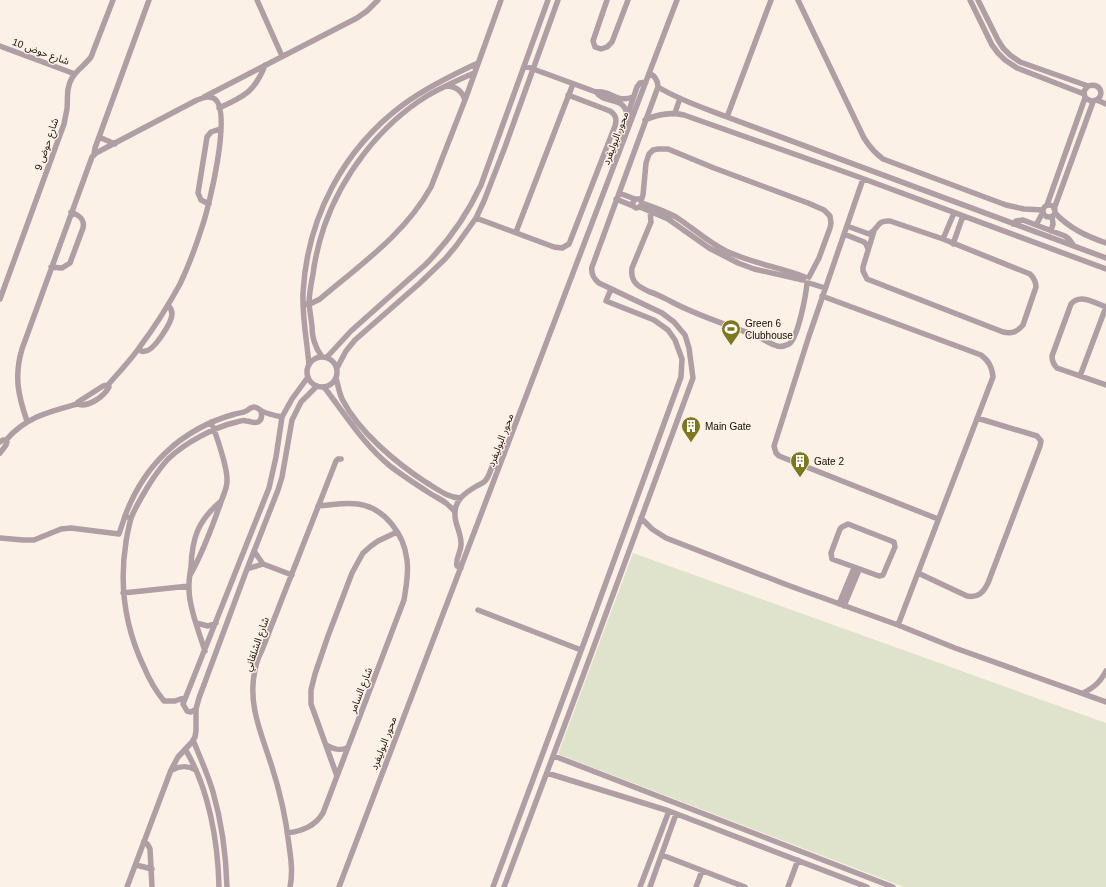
<svg xmlns="http://www.w3.org/2000/svg" width="1106" height="887" font-family="Helvetica,'Noto Sans Arabic',sans-serif">
<style>
.green{fill:#dfe3cc}
.lines{fill:none;stroke-linecap:round;stroke-linejoin:round}
.minor{stroke:#af9ea4;stroke-width:5.5}
.labels{text-anchor:middle;stroke-width:3;stroke-linejoin:round;paint-order:stroke}
.street-label{font-size:10px;fill:#160d05;stroke:#fcf1e6}
.poi-label{font-size:10px;fill:#160d05;stroke:#fcf1e6;text-anchor:start}
</style>
<rect width="100%" height="100%" fill="#fcf1e6"/>
<path class="green" d="M633,553L1106,723V887H904L558,754Z"/>
<g class="lines">
<path class="minor" d="M257,0L282,56
M607,0L593,41L595,47L601,49L607,47L612,42L628,0
M798,0L864,138C869,146 875,153 883,159L1006,205L1024,209L1043,210
M970,0L992,45L998,53L1005,60L1017,68L1084,94
M978,0L998,40L1003,48L1010,55L1020,62L1088,86C1103,81 1106,101 1091,101L1085,98L1084,91L1088,86
M0,46L75,74
M525,66L596,92C610,89 616,104 633,97
M446,86C456,86 462,91 465,100
M658,87C679,100 704,108 727,117L1106,258
M596,92C605,105 623,95 627,114
M204,97L357,18L367,11L378,0
M1097,100L1106,104
M219,108C243,97 255,92 265,65
M675,113L680,98
M727,117L771,0
M645,120C658,114 671,112 684,115L856,176L1106,269
M99,137L115,144
M623,142L621,134L622,131L637,87L640,83L646,82
M94,154L95,148L149,0
M863,179L809,336L774,446L776,453L779,456L938,519
M619,193L635,199H640L642,203L640,207L636,208L633,206V202L635,199
M616,199L633,206
M641,201L643,195L646,163L649,154L653,150L658,149H668L714,168L808,203L824,210L830,216L831,223L830,228L819,258L809,277
M642,203C653,207 665,211 676,217C693,228 708,242 726,251C751,263 779,267 805,277
M209,204L201,200L198,193L207,137L211,132L220,129
M1047,205L1085,98
M1043 211a6 6 0 1 1 12 0a6 6 0 1 1-12 0Z
M640,207L668,219L709,248L738,263L754,269L803,280
M1054,209L1093,102
M650,211L651,222L632,268C630,283 639,287 650,292C657,294 664,298 670,301C696,315 724,324 752,334C760,337 768,343 777,346C781,347 785,346 789,344C798,338 806,295 807,283
M1055,213C1069,228 1086,236 1106,243
M476,218L554,247L562,248L569,244L615,126C617,119 616,115 610,111L568,95
M1013,224L1016,221L1023,220L1065,236L1069,239L1074,246
M1036,225L1043,212
M847,226L869,234C879,229 876,220 890,221L943,239L1030,274C1034,278 1036,281 1036,287L1023,325C1017,332 1012,334 1003,332L867,279L863,271V267L874,231
M1051,231L1053,224L1052,216
M516,232L573,84
M844,234L864,242L866,244L868,249
M943,239L954,213
M953,244L963,216
M51,267L62,268L70,263L83,228C85,219 79,215 71,212
M809,283L825,288
M822,296L981,355C989,361 992,367 993,377L898,625
M0,299L64,124C65,119 66,114 67,109C68,98 66,88 72,78C77,70 85,65 91,57L113,0
M303,305L312,303L320,299C360,265 405,234 431,187L465,100L501,0
M1106,307C1095,303 1080,293 1071,304L1052,356C1052,361 1053,364 1057,368L1106,385
M139,349C141,351 142,352 145,351C154,351 172,322 172,314C172,310 171,308 168,305
M307 372a15 15 0 1 1 30 0a15 15 0 1 1-30 0Z
M322,357C320,353 317,350 316,346C313,340 312,332 312,326C311,319 310,311 309,304C309,294 311,284 313,274C315,258 319,242 324,227C342,175 380,125 427,96C442,87 458,80 474,73
M327,357L351,331L425,265C449,241 467,215 481,185L548,0
M309,365C307,341 302,317 303,293C307,218 343,149 404,104C426,88 452,75 478,63
M337,368L346,351L355,340L420,283L445,259L456,246L476,218L484,201L505,147L558,0
M1080,376L1106,307
M336,378C338,385 339,392 342,399C359,432 396,463 427,483C439,490 447,497 460,498
M324,387C345,414 363,444 390,466C403,476 417,485 431,494C441,500 447,502 455,512
M27,421C18,395 14,376 22,349L92,157L96,153L197,100C203,98 209,95 215,99C232,113 209,207 202,227C196,246 189,265 180,284C168,306 154,328 139,348C130,361 118,373 108,385L109,387C104,397 87,408 77,404
M0,442L3,440H6C26,417 48,412 77,404L78,402L103,386L108,385
M0,453L6,445L7,442L6,440
M125,516C144,465 181,429 235,414C238,413 243,413 246,411C249,410 250,407 254,407C258,407 259,410 262,411C267,414 277,416 282,417
M641,518L652,529L666,538L790,586L898,625L955,648L1106,702
M848,524L894,542L895,547L883,575L879,576L832,559L831,553L840,529L842,527Z
M0,538L23,540H34L61,529L71,528L119,534L125,516L127,517
M254,551L263,564L292,575
M461,568L457,566C455,558 462,551 461,543C461,532 454,523 455,513C455,500 465,493 475,487C478,485 482,484 485,481C489,477 490,471 492,467L500,464
M247,569L263,564
M918,573L967,596C978,598 983,593 988,583L1040,446L1041,441L1037,436L977,418
M190,575C203,553 211,529 220,505C222,497 227,490 227,481C228,469 216,434 211,422
M123,593L189,586
M839,604L854,568
M844,606L859,570
M478,610L581,650
M196,623L208,626L216,623
M205,651C199,632 188,605 189,585C189,579 190,573 191,567C192,538 198,521 220,502
M1083,693C1095,687 1100,682 1106,671
M186,697L175,701H164C155,690 149,679 144,667C125,627 119,585 126,542C127,534 129,526 131,518C135,508 141,498 147,488C153,478 160,468 168,459C185,443 214,427 237,422C240,421 244,420 246,421C251,421 253,424 258,422C262,420 262,415 261,411
M196,709L191,712L187,711L183,704L269,488L276,457L282,417L292,399L308,377
M193,740C200,757 208,775 213,792C222,823 226,855 227,887
M326,745C333,749 339,751 347,748
M185,749C209,788 218,842 219,887
M554,756L893,887
M172,770C180,766 187,765 196,770
M547,773L669,811L867,887
M337,776L311,704V690L315,674L328,636L352,573L358,562L363,553L371,546L378,541L397,532
M287,833C303,831 315,826 323,813L404,600C406,587 409,573 407,560C404,534 385,508 358,504C345,502 332,505 318,506
M144,841L148,845L150,849L152,887
M662,855L745,887
M136,865L152,869
M127,887L171,770L178,757L192,742L195,737L196,731V709L199,698L247,569L278,490L282,477L292,420L301,402L317,386
M290,887C293,873 291,859 289,845C286,819 280,792 272,767C262,735 247,704 255,670C256,663 259,656 262,650L336,461L338,459H341
M339,887L677,0
M493,887L585,640L681,377L682,359L675,340L668,330L654,320L606,301L611,289
M504,887L580,684L693,378L689,348L685,335L674,322L662,313L599,283C594,279 591,273 592,267L658,87C658,80 655,76 649,73
M640,887L669,811
M650,887L676,814
M696,887L702,871
M788,887L798,860"/>
</g>
<defs>
<g id="stadium-pin" transform="scale(1)"><path d="M0 17L-7.5 6A9.5 9.5 0 1 1 7.5 6Z" fill="#7c781e" stroke="#fcf1e6"/><path d="M0-5a6.5 5 0 1 0 0 10a6.5 5 0 1 0 0-10ZM-3.5-1.8h7v3.6h-7Z" fill="#fff"/></g>
<g id="building-pin" transform="scale(1)"><path d="M0 17L-7.5 6A9.5 9.5 0 1 1 7.5 6Z" fill="#7c781e" stroke="#fcf1e6"/><path d="M-4-6H4V6H1V3H-1V6H-4ZM-2.5-4.3h1.7v1.8h-1.7ZM.8-4.3h1.7v1.8H.8ZM-2.5-1h1.7V.8h-1.7ZM.8-1h1.7V.8H.8Z" fill="#fff"/></g>
</defs>
<g fill-rule="evenodd">
<use href="#stadium-pin" x="731" y="329"/>
<use href="#building-pin" x="691" y="426"/>
<use href="#building-pin" x="800" y="461"/>
</g>
<g class="labels">
<g class="street-label">
<text transform="translate(41 51) rotate(20)" y="4">شارع حوض 10</text>
<text transform="translate(615 138) rotate(-69)" y="4">محور البوليفرد</text>
<text transform="translate(46 144) rotate(-71)" y="4">شارع حوض 9</text>
<text transform="translate(500 440) rotate(-69)" y="4">محور البوليفرد</text>
<text transform="translate(256 644) rotate(-71)" y="4">شارع الشلقاني</text>
<text transform="translate(360 690) rotate(-69)" y="4">شارع السامر</text>
<text transform="translate(383 743) rotate(-69)" y="4">محور البوليفرد</text>
</g>
<g class="poi-label">
<text x="745" y="327">Green 6<tspan x="745" dy="12">Clubhouse</tspan></text>
<text x="705" y="430">Main Gate</text>
<text x="814" y="465">Gate 2</text>
</g>
</g>
</svg>
